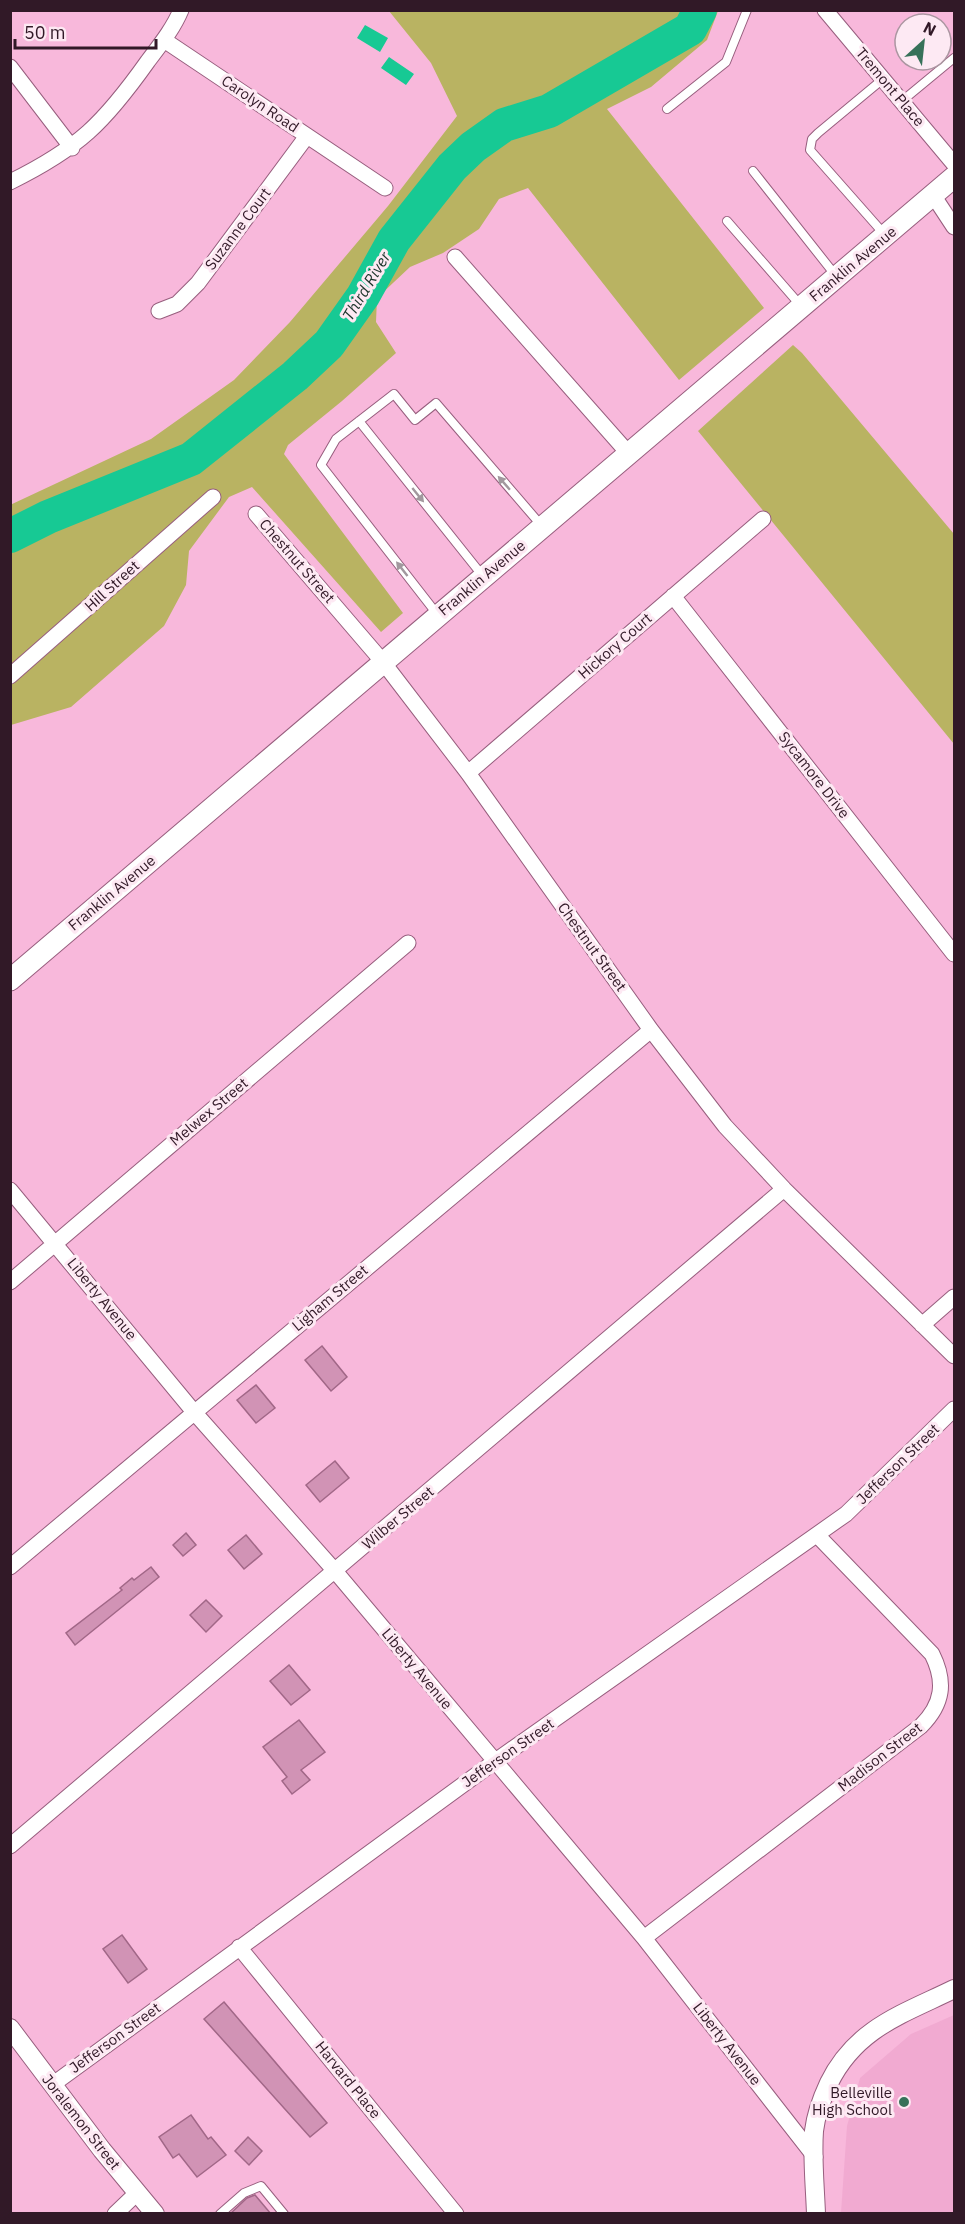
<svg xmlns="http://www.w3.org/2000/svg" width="965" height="2224" font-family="'IBM Plex Sans',sans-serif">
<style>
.built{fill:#f1aad1}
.green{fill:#b9b362}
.water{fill:#17c994}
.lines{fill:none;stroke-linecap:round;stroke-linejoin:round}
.river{stroke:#17c994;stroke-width:34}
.building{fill:#d193b5;stroke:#a16787;stroke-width:1.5}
.service-casing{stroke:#975e7e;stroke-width:10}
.minor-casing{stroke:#975e7e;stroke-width:17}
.tertiary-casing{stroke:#975e7e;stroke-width:20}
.secondary-casing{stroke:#975e7e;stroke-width:23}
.service{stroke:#fff;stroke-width:8}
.minor{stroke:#fff;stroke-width:15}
.tertiary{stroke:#fff;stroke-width:18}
.secondary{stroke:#fff;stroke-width:21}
.oneway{fill:#a2989e}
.poi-dot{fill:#377159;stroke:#fde9f3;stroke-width:2}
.labels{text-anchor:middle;stroke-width:6;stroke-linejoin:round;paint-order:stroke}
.street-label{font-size:15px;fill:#311927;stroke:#fde9f3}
.poi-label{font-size:15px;fill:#311927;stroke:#fde9f3;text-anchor:end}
.water-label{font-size:16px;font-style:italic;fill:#1a3329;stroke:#fde9f3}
</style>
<rect width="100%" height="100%" fill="#f8b8db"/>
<path class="built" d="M954,2015V2213H841L847,2126L860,2078L911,2034Z"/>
<path class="green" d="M389,11H718L707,40L651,87L607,109L764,308L679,380L528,188L499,199L479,229L443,253L410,267L377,298L376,322L396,353L342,401L288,445L284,454L403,613L381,632L252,487L229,497L189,551L186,585L164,626L71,707L11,725L10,505L151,439L234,380L290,322L388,206L457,116L431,63Z
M793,345L802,353L954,534V744L698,431Z"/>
<path class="water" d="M365,25L388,38L380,52L357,38Z
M389,57L414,74L406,85L381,68Z"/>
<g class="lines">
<path class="river" d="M10,536L48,517L191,459L295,376L329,344L363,296L394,240L452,167L473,147L504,125L549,111L690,29L700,10"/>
</g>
<path class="building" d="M322,1346L347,1377L331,1391L305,1360Z
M256,1385L275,1408L256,1423L237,1400Z
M335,1461L349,1478L320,1502L306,1485Z
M186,1533L196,1545L183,1556L173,1545Z
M246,1535L262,1554L244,1569L228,1550Z
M151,1567L159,1577L75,1645L66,1633L122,1590L120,1588L132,1578L134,1580Z
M206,1600L222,1616L206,1632L190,1615Z
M289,1665L310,1690L291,1705L270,1681Z
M299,1720L325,1752L301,1770L310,1780L292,1794L282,1781L287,1777L263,1747Z
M122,1935L147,1969L128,1983L103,1949Z
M224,2002L327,2123L310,2137L204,2019Z
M191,2115L208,2139L211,2137L226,2155L197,2177L179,2154L173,2158L159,2137Z
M248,2137L262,2151L249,2165L235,2151Z
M255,2195L271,2214H230L247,2198Z"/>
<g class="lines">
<g class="service-casing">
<path id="service" d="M883,79L818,133L812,139L810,150L885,235
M902,101L954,58
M667,109L726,62L747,10
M753,171L836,276
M727,221L801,306
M359,421L482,575
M437,614L321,465L336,439L394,394L415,420L436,403L541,525
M220,2214L244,2193L261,2186L284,2214"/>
</g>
<g class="minor-casing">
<path id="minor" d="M825,10L954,164
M164,40L385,188
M10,67L72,148
M10,182C79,148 104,123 148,61C160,45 173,29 181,10
M933,195L954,227
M455,257L629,454
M159,311L177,304L198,283L307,136
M256,514L383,662L468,773L651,1030L725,1126L784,1189L954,1356
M673,596L954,954
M10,676L213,497
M468,773L763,519
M10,1190L194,1412L335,1571L644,1938L815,2157
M10,1282L408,943
M922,1325L954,1297
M10,1567L651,1030
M10,1846L784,1189
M644,1938L921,1726C943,1704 946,1682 932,1654L817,1535
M239,1947L456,2214
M52,2085L494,1762L846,1514L954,1409
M115,2214L137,2193"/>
</g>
<g class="tertiary-casing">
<path id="tertiary" d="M10,2028L102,2150L155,2214
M816,2214C815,2186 812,2158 814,2131C816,2114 822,2098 829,2083C856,2028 903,2014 954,1989"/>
</g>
<g class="secondary-casing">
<path id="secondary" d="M10,980L954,177"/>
</g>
<use href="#service" class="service"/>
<use href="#minor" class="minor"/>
<use href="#tertiary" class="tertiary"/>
<use href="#secondary" class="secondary"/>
</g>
<defs><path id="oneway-solid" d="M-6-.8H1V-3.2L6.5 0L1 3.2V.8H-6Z" transform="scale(1.5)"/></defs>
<g class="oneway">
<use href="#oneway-solid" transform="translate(504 483) rotate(-131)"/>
<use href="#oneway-solid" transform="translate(418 495) rotate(51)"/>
<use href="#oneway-solid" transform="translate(402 569) rotate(-128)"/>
</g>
<circle class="poi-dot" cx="904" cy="2102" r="6"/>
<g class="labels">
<g class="street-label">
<text transform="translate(890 87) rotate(50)" y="5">Tremont Place</text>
<text transform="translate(260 104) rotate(34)" y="5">Carolyn Road</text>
<text transform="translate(238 229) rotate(-53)" y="5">Suzanne Court</text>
<text transform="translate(853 264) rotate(-40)" y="5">Franklin Avenue</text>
<text transform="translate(297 561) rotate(49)" y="5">Chestnut Street</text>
<text transform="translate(482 578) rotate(-40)" y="5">Franklin Avenue</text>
<text transform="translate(112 586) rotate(-42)" y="5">Hill Street</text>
<text transform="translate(615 646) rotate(-41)" y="5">Hickory Court</text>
<text transform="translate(814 775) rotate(52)" y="5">Sycamore Drive</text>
<text transform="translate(112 893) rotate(-40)" y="5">Franklin Avenue</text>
<text transform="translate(592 947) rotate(54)" y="5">Chestnut Street</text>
<text transform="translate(209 1112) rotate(-40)" y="5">Melwex Street</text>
<text transform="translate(330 1298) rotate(-40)" y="5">Ligham Street</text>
<text transform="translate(102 1299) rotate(51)" y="5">Liberty Avenue</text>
<text transform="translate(898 1464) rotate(-44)" y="5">Jefferson Street</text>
<text transform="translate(398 1518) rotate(-40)" y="5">Wilber Street</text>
<text transform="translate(417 1669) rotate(50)" y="5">Liberty Avenue</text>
<text transform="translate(508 1753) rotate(-35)" y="5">Jefferson Street</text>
<text transform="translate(880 1757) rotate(-38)" y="5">Madison Street</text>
<text transform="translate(115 2038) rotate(-36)" y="5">Jefferson Street</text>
<text transform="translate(727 2044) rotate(52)" y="5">Liberty Avenue</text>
<text transform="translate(348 2080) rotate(51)" y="5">Harvard Place</text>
<text transform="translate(81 2122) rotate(52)" y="5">Joralemon Street</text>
</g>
<g class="poi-label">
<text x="892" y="2098">Belleville<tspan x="892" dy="17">High School</tspan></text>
</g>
<g class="water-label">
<text transform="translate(366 286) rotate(-59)" y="6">Third River</text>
</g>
</g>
<rect width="965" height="2224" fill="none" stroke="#311927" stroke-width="24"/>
<g transform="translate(923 42) rotate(27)"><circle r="28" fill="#fde9f3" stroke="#ab96a1" stroke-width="1.5"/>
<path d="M0-4.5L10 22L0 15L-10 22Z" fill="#377159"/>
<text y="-9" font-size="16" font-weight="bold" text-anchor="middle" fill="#311927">N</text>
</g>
<path d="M15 39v9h141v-9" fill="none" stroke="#311927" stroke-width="3"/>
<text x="24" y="39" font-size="18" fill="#311927" stroke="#fde9f3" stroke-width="4.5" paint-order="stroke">50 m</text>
</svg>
